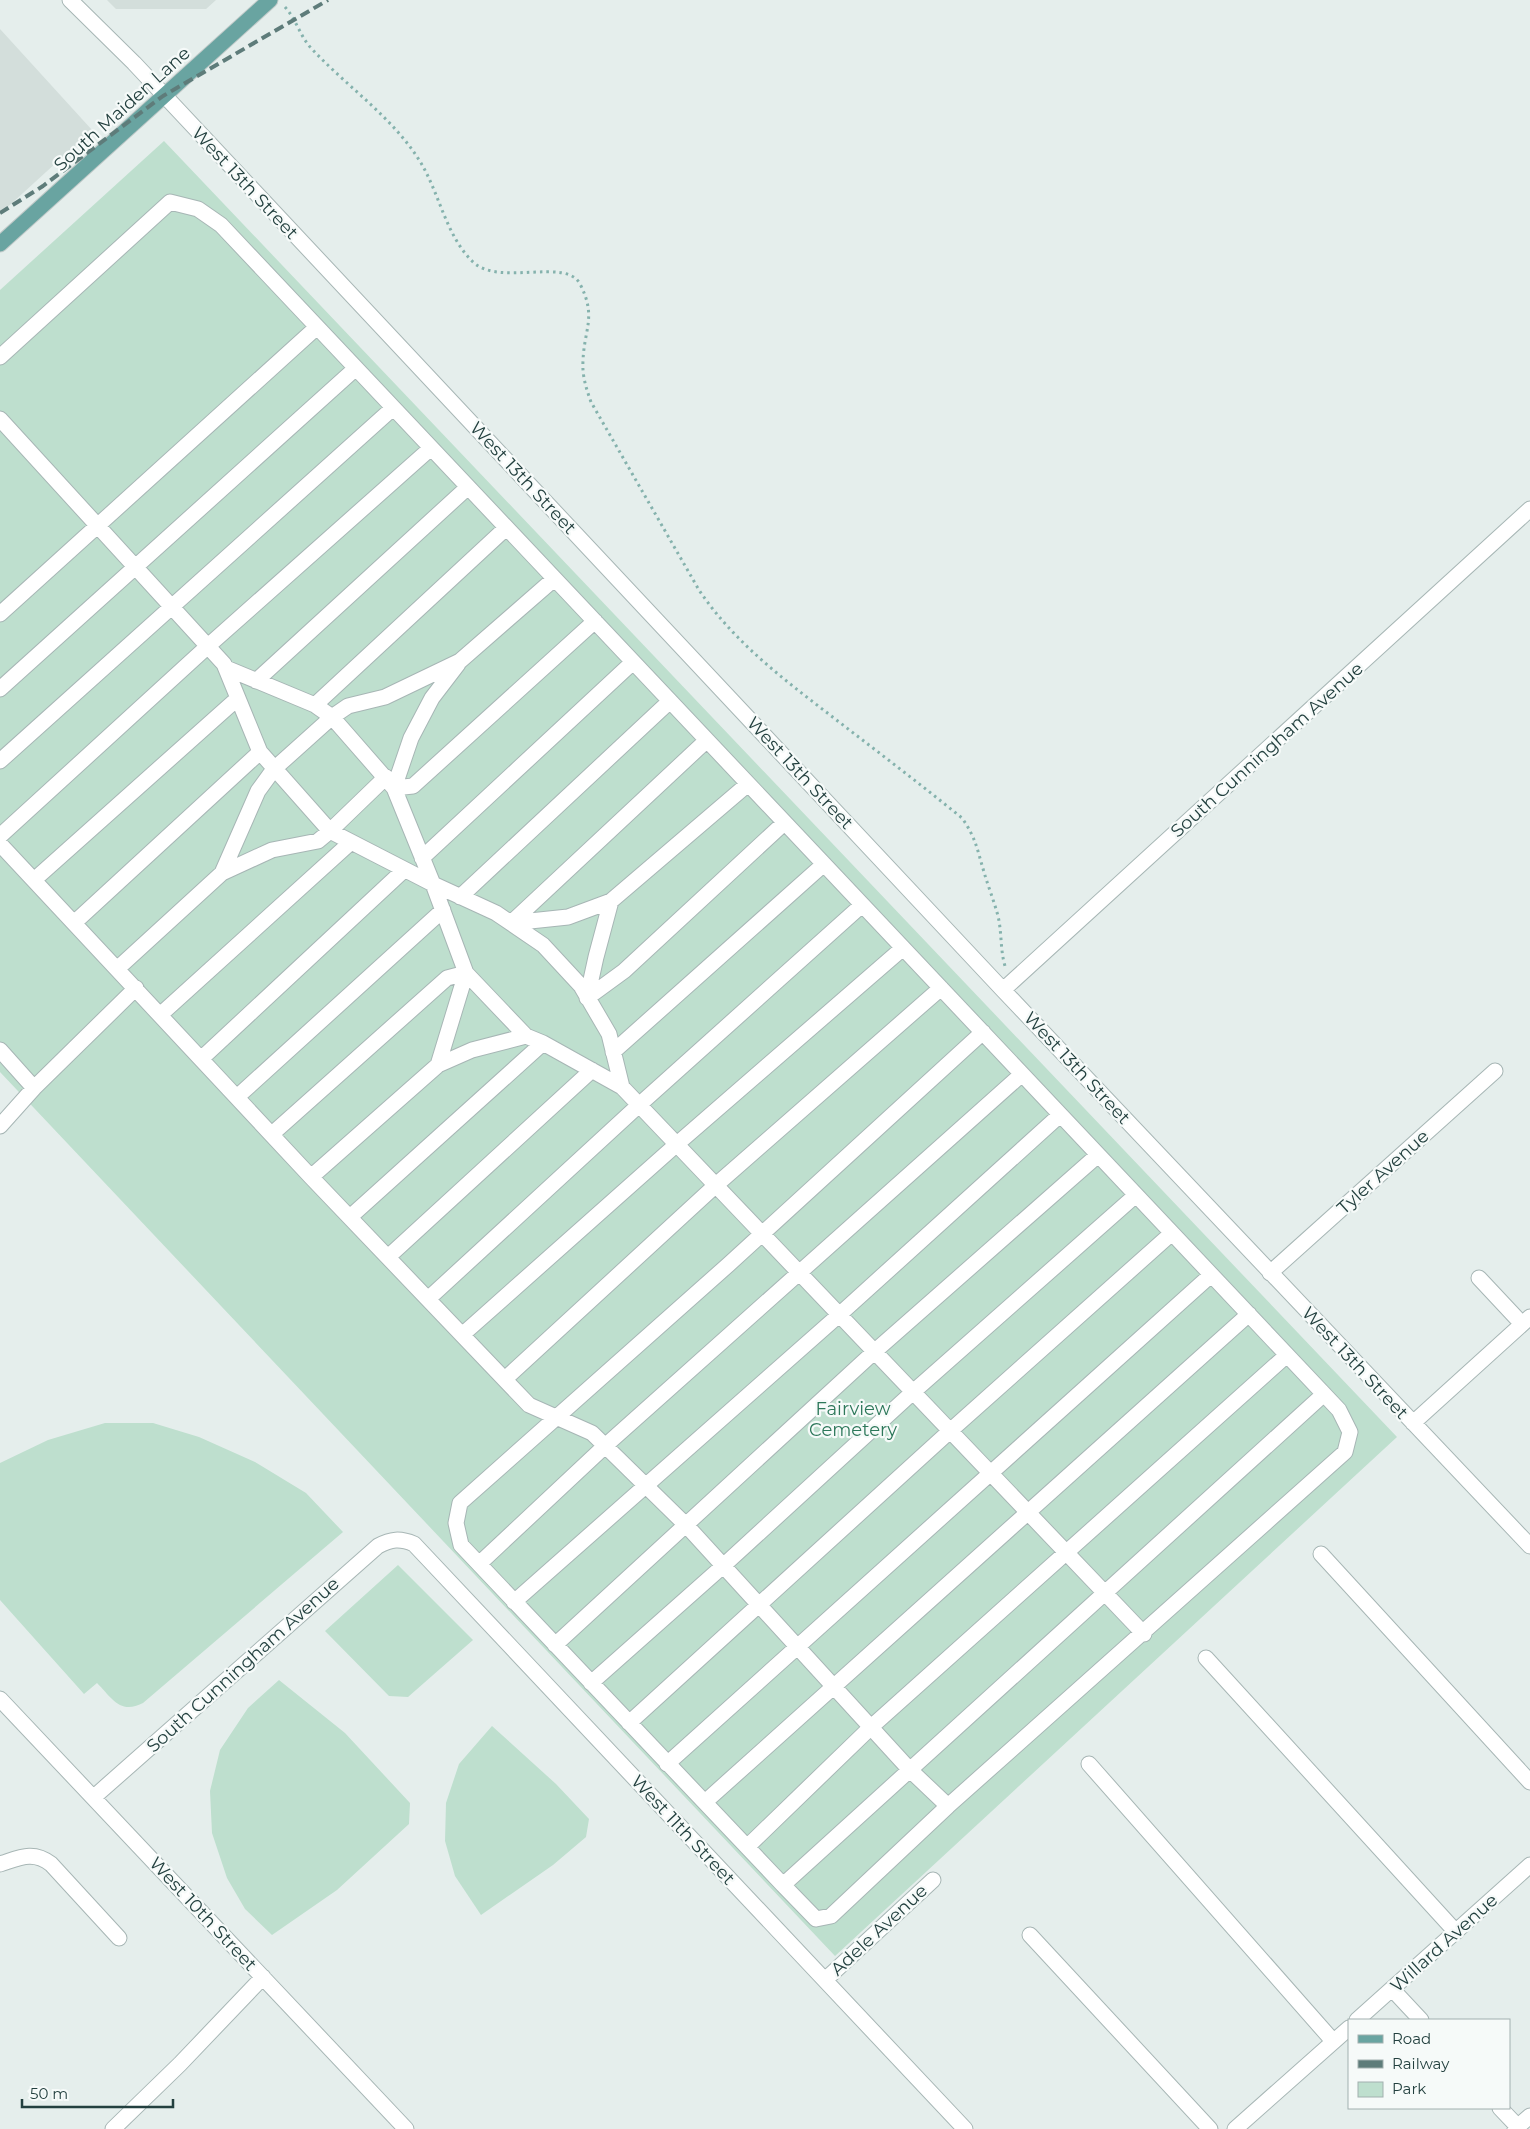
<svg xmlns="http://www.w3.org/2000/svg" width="1530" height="2129" font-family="Montserrat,sans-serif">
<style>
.built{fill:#d3dedb}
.green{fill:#bedfce}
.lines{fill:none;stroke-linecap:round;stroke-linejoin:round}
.minor-casing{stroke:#a7b6b5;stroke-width:17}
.major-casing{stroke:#c1cac9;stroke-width:17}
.path{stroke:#85b2ad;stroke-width:3;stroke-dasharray:2.5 4;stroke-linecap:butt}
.minor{stroke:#fff;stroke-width:15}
.major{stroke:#69a4a1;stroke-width:15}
.rail{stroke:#5e7c7a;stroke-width:4;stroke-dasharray:10 5;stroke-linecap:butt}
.labels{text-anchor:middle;stroke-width:4.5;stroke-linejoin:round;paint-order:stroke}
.street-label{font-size:18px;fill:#23403f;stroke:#f6faf9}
.park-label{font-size:18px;fill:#2d785a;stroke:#f6faf9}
</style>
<rect width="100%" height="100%" fill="#e5eeec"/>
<path class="built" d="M107,0H216L206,9H116Z
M0,29L92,130L0,214Z"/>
<path class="green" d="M164,141L1397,1437L835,1956L0,1072V290Z
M105,1423H153L199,1437L255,1462L306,1493L343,1532L143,1703C120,1715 112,1698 97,1683L84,1694L0,1600V1463L48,1440Z
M398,1565L473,1640L408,1697L389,1696L325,1631Z
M279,1680L345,1733L410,1803L409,1824L337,1890L272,1935L245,1909L227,1878L212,1833L210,1791L220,1750L248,1708Z
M492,1726L556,1784L589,1819L586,1837L553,1865L481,1915L455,1876L445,1841L446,1803L459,1764Z"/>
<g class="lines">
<g class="minor-casing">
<path id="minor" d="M70,0L134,63L1003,990L1530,1546
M0,357L170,202L198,209L221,225L1339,1410L1350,1432L1345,1452L948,1806L910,1770L686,1525L592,1433L529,1405L311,1177L0,844
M0,419L224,664L260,752L330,831L433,884L394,788L332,717L315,705L226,668
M0,614L317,327
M458,664L432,698L411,738L394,788L413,786L595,621
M256,681L468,487
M0,689L356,368
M315,705L506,528
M0,761L393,408
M0,836L208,646L431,448
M422,858L633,662
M222,873L272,850L318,841L330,831L386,777
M34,880L238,698
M433,884L496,913L543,945L581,986L609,1034L622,1087L543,1043L526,1036L466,973Z
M460,897L670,701
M74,923L260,752
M511,923L568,917L611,901L748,784
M511,923L707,740
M117,969L222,873L258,791L274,769L332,717L348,706L385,697L460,661L554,579
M1003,990L1530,509
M587,998L624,971L784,823
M587,998L596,957L611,901
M160,1015L350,843
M983,1032L728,1265L460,1503L456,1523L461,1545L783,1885L1324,1394
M0,1050L34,1088L136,988
M613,1052L824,864
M201,1059L404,870
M438,1065L472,1050L526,1036
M622,1087L1144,1634
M237,1097L443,910
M0,1126L34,1088
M272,1134L447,978L466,973L438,1065L311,1177
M350,1217L543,1043
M388,1257L592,1070
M1270,1273L1495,1071
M1479,1278L1522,1324
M428,1299L639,1105L862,905
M462,1335L677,1144L903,948
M505,1379L716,1185L941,988
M1413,1423L1530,1317
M1321,1554L1530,1782
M479,1564L605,1446L1022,1074
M514,1602L839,1315L1060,1115
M555,1645L874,1352L1098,1155
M1206,1658L1456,1932
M591,1683L723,1566L913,1392L1136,1195
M0,1699L406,2129
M629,1723L950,1431L1172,1233
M667,1764L1211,1275
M1089,1764L1333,2041
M94,1797L378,1546C391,1539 400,1538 414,1544L965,2129
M705,1802L1249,1314
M747,1847L870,1728L1287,1355
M0,1864C19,1858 33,1850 51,1864L119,1938
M783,1885L816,1919L831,1916L948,1806
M1030,1935L1210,2129
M825,1980L933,1880
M1392,1989L1421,2020
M1357,2020L1530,1865
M1500,2108L1520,2129
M113,2129L180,2064L263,1977
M1235,2129L1349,2028
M1515,2129L1530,2116"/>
</g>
<g class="major-casing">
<path id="major" d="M0,244L270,0"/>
</g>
<path class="path" d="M285,7C296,19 300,36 311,48C347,87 393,117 421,163C440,195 446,236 473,262C499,287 566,257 580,284C597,317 584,329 583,361C582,375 586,388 591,402L699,590C733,641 782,678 830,715C874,749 919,783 962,818C976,838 977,849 984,872C988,886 994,901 998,916C1002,933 1000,949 1005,966"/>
<use href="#minor" class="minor"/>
<use href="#major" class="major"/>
<path class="rail" d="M0,213L43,186L163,96L328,0"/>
</g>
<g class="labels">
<g class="street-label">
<text transform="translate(122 109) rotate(-42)" y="6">South Maiden Lane</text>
<text transform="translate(245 183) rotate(47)" y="6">West 13th Street</text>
<text transform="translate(523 478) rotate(47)" y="6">West 13th Street</text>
<text transform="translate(1267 750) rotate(-42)" y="6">South Cunningham Avenue</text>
<text transform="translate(800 773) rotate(47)" y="6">West 13th Street</text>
<text transform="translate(1077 1068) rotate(47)" y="6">West 13th Street</text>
<text transform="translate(1383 1172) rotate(-42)" y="6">Tyler Avenue</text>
<text transform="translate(1355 1363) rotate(47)" y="6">West 13th Street</text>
<text transform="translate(243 1665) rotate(-42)" y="6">South Cunningham Avenue</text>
<text transform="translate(683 1830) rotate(47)" y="6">West 11th Street</text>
<text transform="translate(203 1914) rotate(47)" y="6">West 10th Street</text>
<text transform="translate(879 1930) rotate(-43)" y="6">Adele Avenue</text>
<text transform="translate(1444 1943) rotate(-42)" y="6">Willard Avenue</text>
</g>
<g class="park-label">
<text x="853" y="1415">Fairview<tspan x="853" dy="21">Cemetery</tspan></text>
</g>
</g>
<rect x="1348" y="2019" width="162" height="90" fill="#f6faf9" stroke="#a2b0af"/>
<rect x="1358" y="2035" width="25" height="8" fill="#69a4a1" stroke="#a2b0af"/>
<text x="1392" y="2044" font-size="15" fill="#23403f">Road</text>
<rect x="1358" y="2060" width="25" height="8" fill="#5e7c7a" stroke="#a2b0af"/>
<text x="1392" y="2069" font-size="15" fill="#23403f">Railway</text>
<rect x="1358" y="2082" width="25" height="15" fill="#bedfce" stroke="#a2b0af"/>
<text x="1392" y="2094" font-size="15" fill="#23403f">Park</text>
<path d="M22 2099v8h151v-8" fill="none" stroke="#23403f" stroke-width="2.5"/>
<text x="30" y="2099" font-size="15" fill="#23403f" stroke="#f6faf9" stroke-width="4" paint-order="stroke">50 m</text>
</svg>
